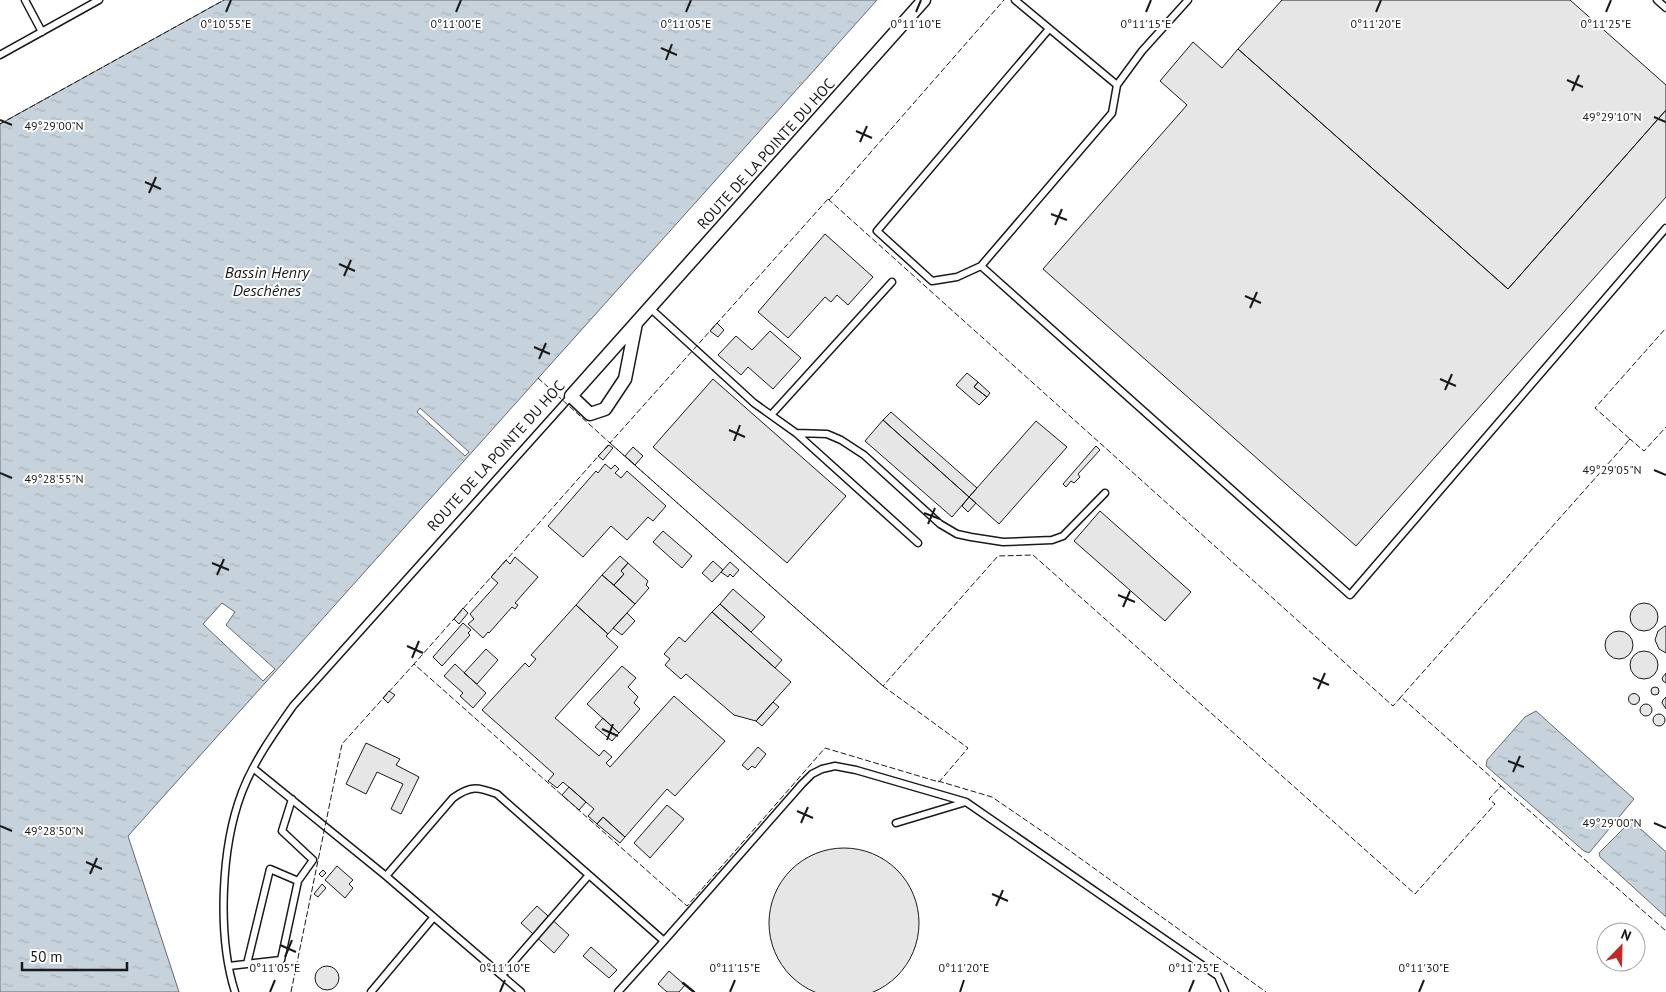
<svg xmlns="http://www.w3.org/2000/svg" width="1666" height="992" font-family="'PT Sans',sans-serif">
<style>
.water{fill:url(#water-ripples);stroke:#6a6a6a}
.pier{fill:#fff;stroke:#6a6a6a}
.building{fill:#e6e6e6;stroke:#1a1a1a}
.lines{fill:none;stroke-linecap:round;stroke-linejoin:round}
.service-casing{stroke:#1a1a1a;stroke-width:9}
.minor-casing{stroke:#1a1a1a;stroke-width:15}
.service{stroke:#fff;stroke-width:6}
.minor{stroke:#fff;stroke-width:12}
.fence{stroke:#1a1a1a;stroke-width:1;stroke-dasharray:6 2.5;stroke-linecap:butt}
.wall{stroke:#1a1a1a;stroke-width:2.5}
.ticks{fill:none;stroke:#1a1a1a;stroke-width:2}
.labels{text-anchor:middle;stroke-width:4;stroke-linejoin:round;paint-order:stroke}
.street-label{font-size:15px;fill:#1a1a1a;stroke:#fff}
.water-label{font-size:16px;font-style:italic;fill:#1a1a1a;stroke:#fff}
.ticks-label{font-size:12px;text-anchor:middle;fill:#1a1a1a;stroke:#fff;stroke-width:4;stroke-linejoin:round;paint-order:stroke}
</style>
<defs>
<pattern id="water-ripples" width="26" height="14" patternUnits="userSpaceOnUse" patternTransform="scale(1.25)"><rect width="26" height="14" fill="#c6d2dc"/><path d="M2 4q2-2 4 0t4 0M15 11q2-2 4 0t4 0" fill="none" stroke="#aab4bc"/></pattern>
</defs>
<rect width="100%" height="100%" fill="#fff"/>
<path class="water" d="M224,0H877L128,836L179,992H0V124Z
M1536,711L1634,799L1589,853L1584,851L1486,766L1487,760L1525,717Z
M1630,822L1643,831L1666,852V917L1600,857L1599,853Z"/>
<path class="pier" d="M420,408L469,452L465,456L417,412Z
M222,603L235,612L226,625L275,669L263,681L203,624Z"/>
<path class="building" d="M1282,0H1570L1666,85V110L1508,289L1238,49Z
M1193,42L1222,68L1238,49L1508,289L1666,110V197L1356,546L1043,269L1187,105L1160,81Z
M825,234L873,277L848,305L837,295L831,302L825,297L788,338L758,312Z
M717,323L724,330L718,337L710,331Z
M770,331L801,358L773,389L748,367L741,375L718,355L736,336L752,350Z
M967,373L978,382L974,387L987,397L979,405L956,385Z
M713,379L846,496L787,563L653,447Z
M978,382L990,393L987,397L974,387Z
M891,412L977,488L969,497L883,420Z
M883,420L969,497L952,517L865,441Z
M1036,421L1067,447L999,524L969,497Z
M609,445L613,448L603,460L598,456Z
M1096,446L1100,450L1078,474L1080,477L1074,483L1071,481L1066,487L1063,484Z
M633,447L643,456L635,465L625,456Z
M605,464L611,469L615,465L619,469L615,473L621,478L627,471L666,506L653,521L648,517L627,540L611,526L583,557L548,526L596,471L598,473Z
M969,497L976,503L968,512L962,506Z
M1100,511L1191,592L1165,621L1074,541Z
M663,531L692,556L682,568L653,542Z
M620,556L628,563L621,571L624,574L614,585L602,575Z
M515,557L538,577L515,603L518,605L515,609L512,607L489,633L488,632L483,638L468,624L474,619L470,614L498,583L491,577L506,560L510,564Z
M713,561L723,570L712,582L702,573Z
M730,562L739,570L733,577L730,574L728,577L721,572Z
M628,563L648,581L646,585L649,588L635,604L614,585L624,574L621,571Z
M602,575L635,604L608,634L576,605Z
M733,589L765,617L751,632L720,604Z
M1630 617a14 14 0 1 1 28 0a14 14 0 1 1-28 0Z
M720,604L782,660L775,668L712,612Z
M576,605L608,634L606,636L618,647L555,718L599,756L604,750L612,757L606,763L610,767L674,696L725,741L675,796L667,789L625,837L603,817L597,824L588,816L594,809L563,782L557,788L548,781L554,774L482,710L525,663L529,667L536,659L531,655Z
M463,608L468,613L459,624L454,619Z
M712,612L791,682L756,721L734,715L686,674L681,679L665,665L670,659L664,654L679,637L685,642Z
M627,613L635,621L622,635L613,628Z
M463,623L471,630L468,633L470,635L442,666L433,657Z
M1665,626H1666V653L1659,649L1655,640L1658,631Z
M1605 645a14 14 0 1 1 28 0a14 14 0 1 1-28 0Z
M486,649L498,660L477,684L464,673Z
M1630 665a14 14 0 1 1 28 0a14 14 0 1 1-28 0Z
M455,664L486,693L473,708L460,696L463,693L444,676Z
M622,666L636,678L628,687L638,697L634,703L640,709L619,733L587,704Z
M1666,673V683L1663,681L1662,678Z
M1651 691a4 4 0 1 1 8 0a4 4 0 1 1-8 0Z
M389,691L395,695L388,703L383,698Z
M1628.5 699a5.5 5.5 0 1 1 11 0a5.5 5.5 0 1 1-11 0Z
M1666,697V709L1662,703L1663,700Z
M773,702L779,707L762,726L756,721Z
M1640 710a6 6 0 1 1 12 0a6 6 0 1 1-12 0Z
M1653 720a6 6 0 1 1 12 0a6 6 0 1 1-12 0Z
M603,718L619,733L612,741L595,727Z
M366,743L400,759L396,765L419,777L401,814L391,809L403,784L377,772L366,794L346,784Z
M758,747L766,754L755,768L752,766L748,770L742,765Z
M569,787L586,802L579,810L562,795Z
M667,805L684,819L650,858L634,843Z
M603,817L625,837L620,843L597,824Z
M769 923a75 75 0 1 1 150 0a75 75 0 1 1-150 0Z
M337,866L353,880L349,884L353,888L345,898L325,880Z
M323,870L326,873L322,877L319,874Z
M322,884L326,888L318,897L314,894Z
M537,906L569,935L554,953L521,923Z
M591,947L617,970L609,978L583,956Z
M315 978a12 12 0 1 1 24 0a12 12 0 1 1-24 0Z
M669,971L685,985L679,992H667L658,984Z"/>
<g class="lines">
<g class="service-casing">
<path id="service" d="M25,0L42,32
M1015,0L1117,85
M1188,0L1142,51L1117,85L1112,113L981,266L1350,595L1666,228
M1657,0L1666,8
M0,55L99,0
M981,266L957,277L932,281L877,231L1049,29
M650,308L754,403L796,433L918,543
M771,415L892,282
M796,433L827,434L841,440L864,455L940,524L957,534L971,537L1003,542L1052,540L1063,536L1105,493
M253,768L386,876L521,992
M966,802L1218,976L1225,992
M386,876L453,798C471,785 478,787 497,794L664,941L618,992
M664,941L802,784L812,774L822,769L835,766L856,770L966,802L896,823
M247,964L270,869L298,881
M229,966L281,960L298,881L313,860L282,831L292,799
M502,975L589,875
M235,992C217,935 221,847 242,792C254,761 274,733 293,706L571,396
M371,992L433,918"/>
</g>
<g class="minor-casing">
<path id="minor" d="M636,323L625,379L605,409L590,414L571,396L924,0"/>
</g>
<use href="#service" class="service"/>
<use href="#minor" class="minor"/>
<path class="fence" d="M0,124L224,0
M828,199L1393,706L1401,697L1501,786L1489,799L1495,804L1415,894L1033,555L998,556L883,686L610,443Z
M829,200L1004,0
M538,378L610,443
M1629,440L1630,439L1644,451L1666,427
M610,443L883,686L968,748L939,782L825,748L687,906L414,664Z
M1399,699L1630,439L1595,408L1666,328
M938,781L992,797L1052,838L1266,992
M1501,786L1666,931
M291,992L342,744L414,664L415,665"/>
<path class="wall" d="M683,983L694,992"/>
</g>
<path class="ticks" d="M226,12L231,0M456,12L461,0M686,12L691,0M916,12L921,0M1146,12L1151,0M1376,12L1381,0M1606,12L1611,0M661,48L677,55M666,60L672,44M1567,80L1583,87M1572,91L1579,75M1654,117L1666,122M0,120L12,125M856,131L872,138M860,142L867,126M145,182L161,189M149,193L156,177M1051,214L1067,220M1055,225L1062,209M339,264L355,271M344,276L351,260M1245,296L1261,303M1250,308L1257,292M534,347L550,354M539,359L546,343M1440,379L1456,386M1445,390L1452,374M729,430L745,437M734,441L740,425M1654,470L1666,475M0,473L12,478M924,513L940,519M928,524L935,508M212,563L229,570M217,575L224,559M1118,595L1135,602M1123,607L1130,591M407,646L423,653M412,658L419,641M1313,678L1329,685M1318,689L1325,673M602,729L618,736M607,740L613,724M1508,761L1524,767M1513,772L1520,756M797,811L813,818M801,823L808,807M1654,823L1666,828M0,826L12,831M86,862L102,869M90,874L97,858M992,894L1008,901M996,906L1003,890M280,945L296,952M285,957L292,940M270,992L275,980M500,992L505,980M730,992L735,980M960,992L964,980M1189,992L1194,980M1419,992L1424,980"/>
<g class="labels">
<g class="street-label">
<text transform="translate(766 154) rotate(-48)" y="5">ROUTE DE LA POINTE DU HOC</text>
<text transform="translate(496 456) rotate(-48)" y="5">ROUTE DE LA POINTE DU HOC</text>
</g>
<g class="water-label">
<text x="267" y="278">Bassin Henry<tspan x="267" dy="18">Deschênes</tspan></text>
</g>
</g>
<g class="ticks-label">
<text x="226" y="28">0°10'55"E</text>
<text x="456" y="28">0°11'00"E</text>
<text x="686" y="28">0°11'05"E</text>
<text x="916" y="28">0°11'10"E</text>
<text x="1146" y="28">0°11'15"E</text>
<text x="1376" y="28">0°11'20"E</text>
<text x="1606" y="28">0°11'25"E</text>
<text x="1612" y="121">49°29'10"N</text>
<text x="54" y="130">49°29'00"N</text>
<text x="1612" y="474">49°29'05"N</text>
<text x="54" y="483">49°28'55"N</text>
<text x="1612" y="827">49°29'00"N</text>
<text x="54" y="835">49°28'50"N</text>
<text x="275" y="972">0°11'05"E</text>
<text x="505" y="972">0°11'10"E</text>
<text x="735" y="972">0°11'15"E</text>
<text x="964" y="972">0°11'20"E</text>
<text x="1194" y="972">0°11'25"E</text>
<text x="1424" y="972">0°11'30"E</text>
</g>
<g transform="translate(1621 947) rotate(23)"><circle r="24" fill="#ffffff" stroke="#a3a3a3"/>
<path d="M0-4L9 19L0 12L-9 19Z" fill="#c62828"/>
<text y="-8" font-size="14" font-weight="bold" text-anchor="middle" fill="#1a1a1a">N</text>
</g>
<path d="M22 962v8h105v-8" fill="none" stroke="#1a1a1a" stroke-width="2.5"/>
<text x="30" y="962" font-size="15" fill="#1a1a1a" stroke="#ffffff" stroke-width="4" paint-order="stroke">50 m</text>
</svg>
